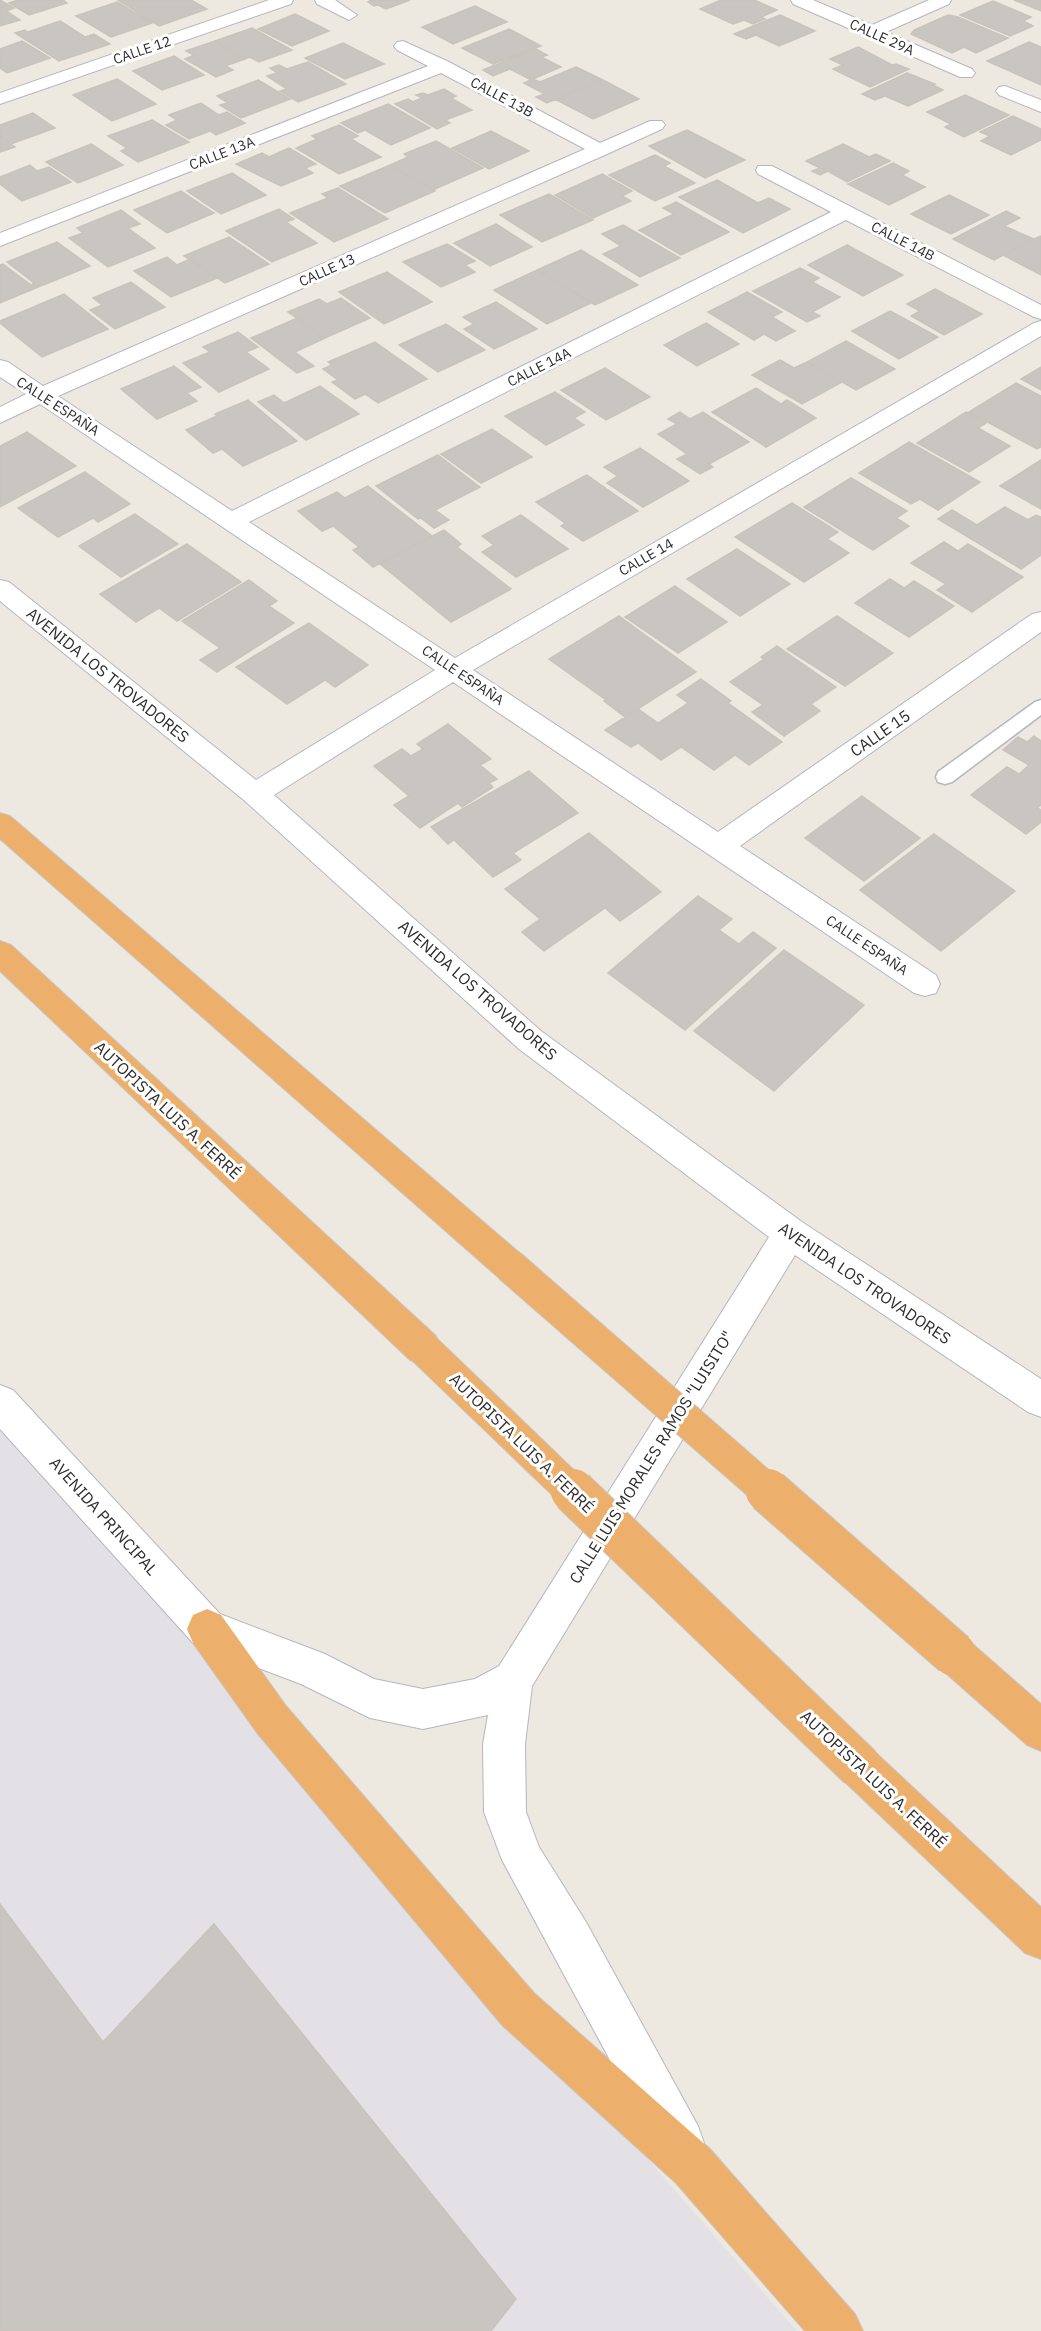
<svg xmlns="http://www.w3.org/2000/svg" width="1041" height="2331" font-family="'IBM Plex Sans',sans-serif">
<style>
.industrial{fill:#e3e1e6}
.building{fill:#c9c5c0;stroke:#c8c4bb;stroke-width:1.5}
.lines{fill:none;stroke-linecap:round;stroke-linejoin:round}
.service-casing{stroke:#b5b6bf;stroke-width:3}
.minor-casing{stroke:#b5b6bf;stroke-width:2}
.motorway-casing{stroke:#c8c8c8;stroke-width:2}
.service{fill:#fff;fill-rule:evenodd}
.minor{fill:#fff;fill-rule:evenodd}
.motorway{fill:#ecaf6c;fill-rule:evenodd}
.motorway-bridge-far1-casing{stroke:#c8c8c8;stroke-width:35;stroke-linecap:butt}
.motorway-bridge-casing{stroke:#c8c8c8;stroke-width:46;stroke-linecap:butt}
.motorway-bridge-far1{stroke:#ecaf6c;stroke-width:33}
.motorway-bridge{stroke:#ecaf6c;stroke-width:44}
.labels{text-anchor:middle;stroke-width:6;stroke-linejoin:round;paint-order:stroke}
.far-street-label{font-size:14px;fill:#2d2d2d;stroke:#fff}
.street-label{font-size:16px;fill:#2d2d2d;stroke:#fff}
</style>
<rect width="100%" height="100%" fill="#ede9e1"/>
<path class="industrial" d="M0,1413L797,2331H0Z"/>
<path class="building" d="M0,0L14,8L6,11L20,20L0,26Z
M18,0H63L67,3L29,15L9,3Z
M118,0H191L207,9L159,26Z
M369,0H410L386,9L378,5L374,6L368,2L371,1Z
M721,0H754L777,10L761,17L765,19L753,24L744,20L733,24L700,9Z
M1014,0H1041V11Z
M993,1L1031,17L1023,21L1033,26L1010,36L960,15Z
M117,2L152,23L111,37L76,16Z
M475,6L507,22L453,44L422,27Z
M295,14L329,31L292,46L258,29Z
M780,15L815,31L779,46L756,35L746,39L734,34Z
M948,15L958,17L1008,38L976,53L964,47L952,53L911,34L914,30Z
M60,21L85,37L94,34L110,44L59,61L15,33L25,30L28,32Z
M252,28L292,50L259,62L250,57L245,59L215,41Z
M509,29L541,46L493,64L462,48Z
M22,41L50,58L7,73L0,68V49Z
M215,41L245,59L225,66L233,70L216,77L185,59L194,55L186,51Z
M1029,42L1041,47V85L987,61Z
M343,43L384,64L345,79L305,58Z
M858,47L892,65L896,64L909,69L870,87L833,69L843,65L830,59Z
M536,49L547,55L541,57L561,67L531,80L510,69L493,76L483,70Z
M174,56L204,75L162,90L133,71Z
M308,62L346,84L298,102L280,91L287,89L267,76L277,73L270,68L279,65L287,69Z
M576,67L603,80L547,103L536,97L545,94L524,83L533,79L540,82Z
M907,73L935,84L933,85L943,90L908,106L885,96L875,100L862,94Z
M117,79L156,104L112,121L73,95Z
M258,80L290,99L241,118L220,105L228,103L217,96Z
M603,80L639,99L593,119L555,99Z
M444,89L456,96L451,98L472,110L445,120L450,123L437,129L395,104L408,99L413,102L422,98L416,95L423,93L428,95Z
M965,95L1009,115L964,137L945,127L951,124L927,112Z
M201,103L219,115L227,112L245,123L216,135L210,131L189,139L166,125L177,120L169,115Z
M388,104L430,128L391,145L365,130L358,133L341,123Z
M33,113L55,128L11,144L0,136V125Z
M1013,116L1041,129V140L1011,155L981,141L990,136L980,132Z
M152,120L189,142L138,162L121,151L127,148L108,136Z
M339,125L358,136L351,139L381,157L339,174L296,148L317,139L312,136Z
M687,130L745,160L705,178L649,146Z
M491,131L529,151L489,169L452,148Z
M0,136L11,144L15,147L0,152Z
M436,141L483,168L433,190L390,165L408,157L404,154Z
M91,144L123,165L78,183L46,162Z
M843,144L869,157L876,154L890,161L847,182L828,171L820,175L812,171L820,168L806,161Z
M289,148L316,164L305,168L313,173L281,186L236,164L262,153L269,157Z
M655,155L670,163L664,166L695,183L655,201L609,175Z
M893,163L909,171L902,175L925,187L889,205L848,184Z
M30,165L37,171L49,167L71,182L22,201L0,184V177Z
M390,165L435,191L385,213L340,186Z
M232,173L266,195L221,214L187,191Z
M602,174L632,191L622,196L631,201L593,218L555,195Z
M717,180L758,203L769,198L790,209L743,233L679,197Z
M338,188L388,219L334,242L290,213L328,198L322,194Z
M181,191L214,213L167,233L134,210Z
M549,194L593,220L542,242L500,215Z
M949,195L989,215L951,234L911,214Z
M676,202L729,232L681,255L639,230L674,214L663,208Z
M279,209L294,219L286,222L317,243L272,262L226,231Z
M121,210L140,224L128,228L155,248L108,267L69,238L83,233L77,228Z
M1006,211L1020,218L1004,226L1034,239L994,260L953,239Z
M496,224L532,247L490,266L454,243Z
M623,225L680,258L640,277L603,254L621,246L602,234Z
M1041,236V275L1003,255L1034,239Z
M229,237L269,264L225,283L184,256Z
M57,242L90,266L36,288L31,285L34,283L7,262Z
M447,244L475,261L465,265L475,272L441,287L403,262Z
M847,245L903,275L863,296L808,265Z
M581,250L638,285L595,305L537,270Z
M167,257L177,265L190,259L217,278L171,297L134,271Z
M3,264L31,285L36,288L0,303V265Z
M800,268L819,278L812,282L840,297L812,312L820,316L807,322L753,291Z
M537,270L591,303L547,324L494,290Z
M387,272L432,302L384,324L339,292Z
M131,282L165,307L115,329L90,310L102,305L93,298Z
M935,289L982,314L944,335L911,316L920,311L907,304Z
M747,292L782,312L772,317L795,331L776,341L764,334L754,340L708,312Z
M64,294L108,329L42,357L0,323V321Z
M341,298L370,318L325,338L288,312L319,299L327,304Z
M496,302L537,329L494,349L464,329L474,324L463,317Z
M890,311L938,337L899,359L852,331Z
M297,318L325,338L295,352L314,366L297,373L251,338Z
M706,323L739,344L697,366L664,345Z
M446,324L485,350L438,372L399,345Z
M238,332L258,347L246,352L269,369L219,392L183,363L210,352L203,347Z
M846,341L895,369L856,390L807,362Z
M375,342L427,379L378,403L365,394L355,399L332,382L338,380L323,369L332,365L328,362Z
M780,360L794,368L807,362L842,382L802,404L752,375Z
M174,366L201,387L187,393L197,401L157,419L121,389Z
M1041,367V390L1021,379Z
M605,368L650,397L606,420L561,390Z
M1016,383L1041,396V447L1037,449L969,412Z
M320,386L359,414L306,440L258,402L274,395L284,403Z
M756,388L781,404L787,400L816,418L766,447L712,412Z
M555,392L585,412L574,418L584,425L546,445L505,416Z
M248,400L297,441L243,466L222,449L213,453L186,430L217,416L215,414Z
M680,412L690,419L703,412L749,442L709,464L713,467L700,474L677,459L687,454L658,434L677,424L668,419Z
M966,412L986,423L978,428L1010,446L969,472L917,443Z
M492,429L532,457L481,483L441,454Z
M27,432L76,466L0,507V446Z
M909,442L980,482L938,510L920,499L911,504L859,473Z
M640,448L689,481L643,507L607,483L618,476L604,467Z
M438,455L480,487L435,510L449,520L434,528L421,518L418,519L376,486Z
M1041,460V509L1000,486Z
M85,472L130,504L98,522L93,518L58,537L18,508Z
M587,475L638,511L583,541L561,526L565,523L536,502Z
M851,478L907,511L896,518L909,526L873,550L804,507Z
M368,486L432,536L373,567L353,550L359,547L333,526L322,531L298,511L337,492L345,498Z
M792,503L838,532L827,539L849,553L804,582L735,537Z
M1005,507L1028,520L1036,515L1041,517V555L1021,569L938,519L952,510L977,525Z
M135,514L178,544L121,577L79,546Z
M521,515L568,549L516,577L482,552L494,545L482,536Z
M444,530L461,544L457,547L511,589L451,622L380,564Z
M944,542L958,551L968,544L1023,577L972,612L937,590L946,584L911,563Z
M187,544L241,582L177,621L159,608L136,622L100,594Z
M737,549L790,584L740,616L687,579Z
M890,579L904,588L914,581L954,606L909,637L855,603Z
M249,580L277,601L269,606L294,623L217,672L200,660L220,648L182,621Z
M675,586L727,622L678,653L625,617Z
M619,616L696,672L625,717L604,701L606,700L549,659Z
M837,616L893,653L845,686L787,649Z
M309,623L368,665L335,687L325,680L287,704L236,667Z
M777,646L836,687L811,704L820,711L784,736L752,712L763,705L730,682L764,659L761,657Z
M701,679L731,701L728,703L782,742L749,765L735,755L714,770L681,747L661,760L638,743L631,747L605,730L638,709L658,723L688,703L677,695Z
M448,724L491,759L480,765L497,779L489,783L493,787L462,807L458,803L420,828L394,805L409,796L374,766L402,749L411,756L423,749L417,744Z
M1034,736L1041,741V805L1037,808L1041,810V822L1026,834L971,795L1007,767L1019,774L1029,765L1003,750L1018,737L1027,742Z
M529,771L578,813L513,853L521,860L493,877L454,840L448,844L431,827Z
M862,796L920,838L864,881L805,838Z
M589,833L661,892L620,921L605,908L544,951L522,932L540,919L505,889Z
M934,834L1015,891L941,951L860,890Z
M698,896L732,919L719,930L739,944L753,932L776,948L685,1030L608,973Z
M784,950L864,1005L774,1091L694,1031Z
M0,1904L103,2042L214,1924L516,2299L491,2331H0Z"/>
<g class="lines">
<g class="service-casing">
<path id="service" d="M1041,700V715L952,782L945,784L938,782L936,777L938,772L1035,702Z"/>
</g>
<g class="minor-casing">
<path id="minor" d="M269,0H293L291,4L0,104V93Z
M315,0H335L357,15L349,20L317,4Z
M791,0H813L872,25L929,0H951L949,4L886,32L972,69L975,73L972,77H960L793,4Z
M403,41L449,62L600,143L650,121H662L665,125L662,129L607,154L58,396L232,511L831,212L758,174L756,170L758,166H772L1041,305V319L1034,317L846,220L249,522L455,658L1034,323L1041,321V336L473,670L718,832L1032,614L1041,612V632L740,846L936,975L940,984L936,993L925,996L914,993L453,682L274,795L541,1031L802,1222L1041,1379V1417L1028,1412L795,1255L532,1686L525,1744L526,1812L539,1847L586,1922L698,2126L704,2143L698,2160L681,2166L664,2160L502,1860L484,1812L483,1744L488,1715L423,1729L370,1718L301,1684L193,1643L0,1429V1385L13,1390L220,1614L325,1654L374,1679L423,1689L475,1679L499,1666L769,1237L519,1049L245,801L0,601V580L9,582L256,780L435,670L40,404L0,423V407L26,394L0,377V360L8,362L43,386L585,149L441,73L0,246V233L428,66L397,50L394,46L397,42Z
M1005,86L1041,100V112L999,95L996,91L999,87Z"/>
</g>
<g class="motorway-casing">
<path id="motorway" d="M0,813L10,816L522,1255L527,1266L522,1277L510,1282L498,1277L0,839Z
M0,941L11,945L436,1336L441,1348L436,1360L423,1365L410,1360L0,971Z
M207,1609L221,1615L286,1706L534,1993L710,2149L855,2314L863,2331H805L676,2183L502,2025L258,1734L193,1643L187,1629L193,1615Z
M954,1634L968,1640L1041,1704V1751L1027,1745L940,1668L934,1654L940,1640Z
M860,1746L875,1752L1041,1907V1959L1025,1953L845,1782L839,1767L845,1752Z"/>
</g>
<use href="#service" class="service"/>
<use href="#minor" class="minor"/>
<use href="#motorway" class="motorway"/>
<g class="motorway-bridge-far1-casing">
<path id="motorway-bridge-far1" d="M510,1266L770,1493
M423,1348L574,1493"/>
</g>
<g class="motorway-bridge-casing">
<path id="motorway-bridge" d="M573,1491L860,1767
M768,1491L954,1654"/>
</g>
<use href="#motorway-bridge-far1" class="motorway-bridge-far1"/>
<use href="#motorway-bridge" class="motorway-bridge"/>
</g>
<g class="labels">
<g class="far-street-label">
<text transform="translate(882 37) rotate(24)" y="5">CALLE 29A</text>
<text transform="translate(142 50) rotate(-19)" y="5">CALLE 12</text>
<text transform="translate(502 97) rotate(28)" y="5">CALLE 13B</text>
<text transform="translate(222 153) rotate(-21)" y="5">CALLE 13A</text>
<text transform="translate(903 241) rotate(27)" y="5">CALLE 14B</text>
<text transform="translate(327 270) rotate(-24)" y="5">CALLE 13</text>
<text transform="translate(539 367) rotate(-27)" y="5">CALLE 14A</text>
<text transform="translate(58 406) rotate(33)" y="5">CALLE ESPAÑA</text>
<text transform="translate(646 557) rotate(-30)" y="5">CALLE 14</text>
<text transform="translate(463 675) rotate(34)" y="5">CALLE ESPAÑA</text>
<text transform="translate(867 945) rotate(34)" y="5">CALLE ESPAÑA</text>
</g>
<g class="street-label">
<text transform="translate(108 675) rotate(39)" y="6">AVENIDA LOS TROVADORES</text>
<text transform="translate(880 733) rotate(-35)" y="6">CALLE 15</text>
<text transform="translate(478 990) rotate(41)" y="6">AVENIDA LOS TROVADORES</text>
<text transform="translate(168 1110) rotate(43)" y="6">AUTOPISTA LUIS A. FERRÉ</text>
<text transform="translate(865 1283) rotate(34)" y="6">AVENIDA LOS TROVADORES</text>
<text transform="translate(522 1443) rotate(44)" y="6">AUTOPISTA LUIS A. FERRÉ</text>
<text transform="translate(651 1457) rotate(-58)" y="6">CALLE LUIS MORALES RAMOS "LUISITO"</text>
<text transform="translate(104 1516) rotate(48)" y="6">AVENIDA PRINCIPAL</text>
<text transform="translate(874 1779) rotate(43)" y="6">AUTOPISTA LUIS A. FERRÉ</text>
</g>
</g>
</svg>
